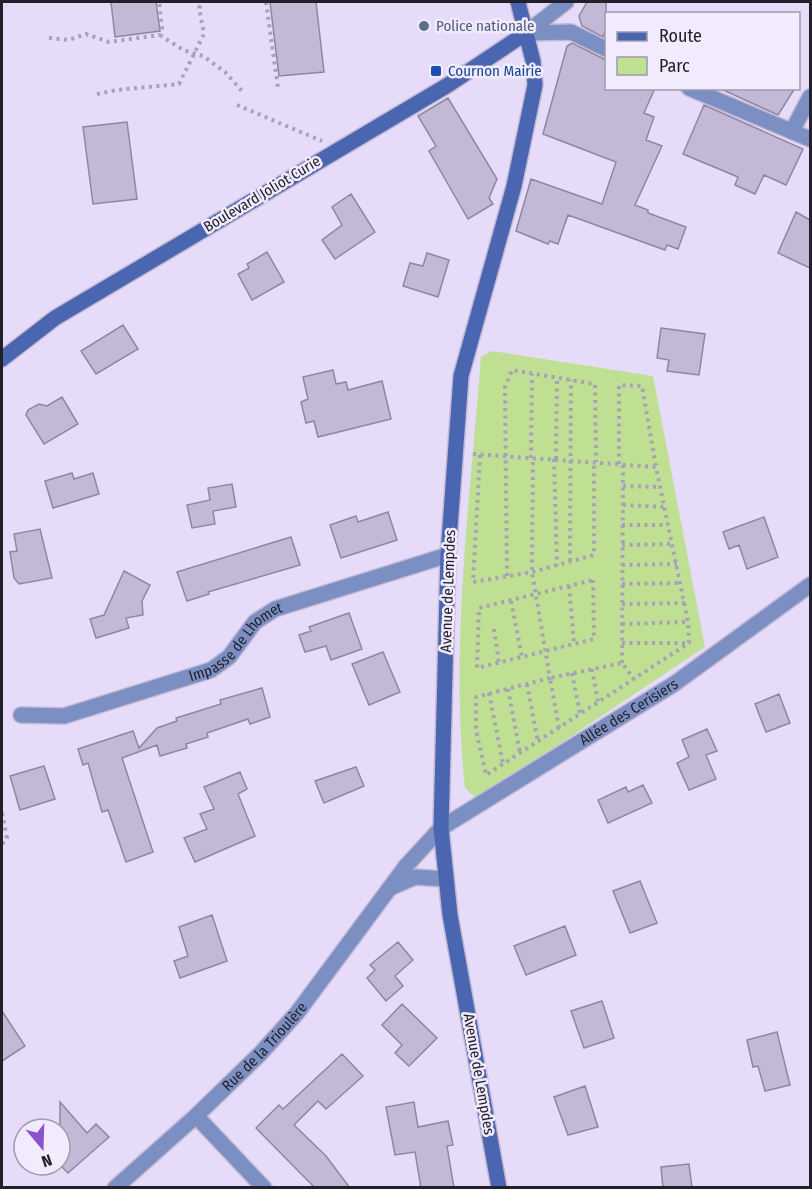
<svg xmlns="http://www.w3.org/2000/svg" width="812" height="1189" font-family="'Fira Sans Condensed',sans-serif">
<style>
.green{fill:#bfe093}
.building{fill:#c3b9d6;stroke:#9086a1;stroke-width:1.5}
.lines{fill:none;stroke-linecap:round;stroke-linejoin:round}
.street-casing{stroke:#c3b9d4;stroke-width:18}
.secondary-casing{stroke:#c3b9d4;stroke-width:18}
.path{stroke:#a9a1b9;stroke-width:4;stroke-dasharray:3 4.5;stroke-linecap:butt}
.street{stroke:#7b8fc2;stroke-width:15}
.secondary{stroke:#4b66b0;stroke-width:15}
.service-dot{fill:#5c6f8a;stroke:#f1ebfd;stroke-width:2}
.transit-dot{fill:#1a4fb4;stroke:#f1ebfd;stroke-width:2}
.labels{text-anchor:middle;stroke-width:5;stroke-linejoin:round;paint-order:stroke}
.service-label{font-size:15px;fill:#4e5e75;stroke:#f1ebfd;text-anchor:start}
.transit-label{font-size:15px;fill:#164399;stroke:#f1ebfd;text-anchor:start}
.street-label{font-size:15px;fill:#24202b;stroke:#f1ebfd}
</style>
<rect width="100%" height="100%" fill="#e6dbf9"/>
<path class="green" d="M492,351L653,376L705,647L477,799L465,788C450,646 470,500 481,357Z"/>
<path class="building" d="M111,2H156L160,31L115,37Z
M270,2H316L324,72L279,76Z
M587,2H606V29L603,37L582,26L579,16Z
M572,43L606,60V88H655L644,113L654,117L646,140L662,146L635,205L648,210V213L686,227L678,249L667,245L665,250L568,215L558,244L550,241L548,244L516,231L531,179L602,204L616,162L543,134L567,46Z
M719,88H795L778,115Z
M448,98L497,179L489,198L493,204L468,219L429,151L436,146L418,116Z
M704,105L803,149L786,185L764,175L755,194L735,185L738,177L683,154Z
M127,122L137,199L93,204L83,127Z
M351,194L375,232L335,259L322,240L342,225L332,207Z
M796,212L810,220V268L778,253Z
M267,252L284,282L252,300L238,274L249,268L247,264Z
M427,253L449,260L438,297L403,286L410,263L423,266Z
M123,325L138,349L96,374L81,351Z
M661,328L705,334L699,375L667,371L669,360L657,358Z
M333,370L336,384L346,382L348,390L382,381L391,419L318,437L314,421L306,423L301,402L308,399L303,377Z
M62,397L78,424L44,444L26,415L28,410L39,404L47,406Z
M72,473L74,479L93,473L99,494L53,508L45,481Z
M232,484L236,507L213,511L215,524L192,528L187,505L210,500L208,488Z
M388,512L397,540L341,558L330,525L356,516L358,522Z
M764,517L778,557L747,569L739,545L729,549L723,532Z
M40,529L52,578L19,584L14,578L10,552L17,551L14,534Z
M291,537L300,565L208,592L209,594L187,601L177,572Z
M124,571L150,585L142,601L143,615L126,618L129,628L96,638L90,619L104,615Z
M349,613L362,649L331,660L326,646L305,652L299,635L311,631L309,627Z
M383,652L400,692L369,705L352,664Z
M262,688L270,717L250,724L248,719L207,733L208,737L186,744L187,748L160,756L157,745L122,758L153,852L126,862L108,810L102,812L88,763L83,765L78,749L133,731L139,748L157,728L177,721L176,718L221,704L220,700Z
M779,694L790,723L766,732L755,704Z
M707,729L717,751L706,755L716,779L689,790L677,763L689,757L682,740Z
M44,766L55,799L20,810L10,776Z
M356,767L364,786L324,803L315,781Z
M240,772L247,789L238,794L255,836L195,862L184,838L207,829L200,814L214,809L204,787Z
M643,785L652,803L608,823L598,800L626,787L628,792Z
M640,881L657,923L630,933L613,891Z
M212,915L227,961L180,978L174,961L188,956L179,927Z
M565,926L576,955L526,975L514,946Z
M398,942L413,960L395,976L403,986L386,1001L367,978L375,970L370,965Z
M602,1001L614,1038L584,1048L571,1011Z
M402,1004L437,1038L409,1066L395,1053L402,1045L382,1025Z
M2,1011L25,1046L2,1061Z
M777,1032L790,1085L765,1091L758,1066L753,1067L747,1040Z
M342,1054L363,1076L326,1109L318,1101L294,1125L326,1156L350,1188H315L256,1128L279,1105L283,1109Z
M585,1086L598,1127L568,1135L554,1097Z
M60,1102L87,1133L96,1124L109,1137L68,1173L60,1165Z
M414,1102L418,1127L448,1121L453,1145L447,1146L454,1188H421L415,1152L395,1155L386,1107Z
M689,1164L692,1188H663L661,1167Z"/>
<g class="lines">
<g class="street-casing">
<g id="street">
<path d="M526,33L571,32L606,49"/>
<path d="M526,33L566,2"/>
<path d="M689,88L810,139"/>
<path d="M792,131L810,97"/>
<path id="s1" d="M21,715L64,716L211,670L229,657L255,622L275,609L448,555"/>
<path d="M392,887L415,877L445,879"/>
<path d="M196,1116L264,1188"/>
<path id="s2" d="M115,1188L196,1116L260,1054L297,1013L406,866L441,828L674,684L810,585"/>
</g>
</g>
<g class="secondary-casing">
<path id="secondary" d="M2,359L55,318L448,85L526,33
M499,1188L450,915L441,828L448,555L461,376L514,186L535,85L533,61L518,2"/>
</g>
<path class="path" d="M266,2L278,88
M160,35L183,50L203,56L225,72L243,92
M49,38L69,40L86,34L109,42L160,35L162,29L159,2
M97,94L117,90L179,84L204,34L199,8L203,2
M237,105L322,141
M473,454L656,467L688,622L689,643L486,775L476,730V697L550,678L532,572L533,458
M480,455L473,582L532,572L594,555V462
M531,458L532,374
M554,459L557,565
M556,459L557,378
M619,464V385L642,386L656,467
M623,486L660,487
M623,505L665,507
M622,525H668
M622,545L672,544
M570,561L571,380
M622,565L677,564
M507,576L505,387L512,370L595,384L596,462
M593,580L594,639L477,668L479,608Z
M622,584L681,583
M569,586L574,644
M511,601L522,657
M622,604L685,603
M622,624L688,622
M494,629L499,663
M622,643H687
M622,663L623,465
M592,669L598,702
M572,673L580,714
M527,684L538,742
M508,689L520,753
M489,693L503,764
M559,728L550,678L622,663L634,679
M2,813L7,838L2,844"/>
<use href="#street" class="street"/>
<use href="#secondary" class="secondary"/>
</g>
<circle class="service-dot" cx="424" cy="26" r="6"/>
<rect class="transit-dot" x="430" y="65" width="12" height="12" rx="3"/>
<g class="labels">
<g class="service-label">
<text x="436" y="31">Police nationale</text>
</g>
<g class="transit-label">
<text x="448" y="76">Cournon Mairie</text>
</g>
<g class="street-label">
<text transform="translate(262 194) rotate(-31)" y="5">Boulevard Joliot Curie</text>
<text transform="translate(448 591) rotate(-88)" y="5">Avenue de Lempdes</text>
<text dy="5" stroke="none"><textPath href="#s1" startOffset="234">Impasse de Lhomet</textPath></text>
<text dy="5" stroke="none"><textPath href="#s2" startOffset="708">Allée des Cerisiers</textPath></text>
<text dy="5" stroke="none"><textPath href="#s2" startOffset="206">Rue de la Trioulère</textPath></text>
<text transform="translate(479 1074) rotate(80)" y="5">Avenue de Lempdes</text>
</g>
</g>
<rect width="812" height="1189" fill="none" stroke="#24202b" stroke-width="6"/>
<rect x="605" y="12" width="195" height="78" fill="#f1ebfd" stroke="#9f9aa9" stroke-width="1.5"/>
<rect x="617" y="32" width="30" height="9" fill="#4b66b0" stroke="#9f9aa9" stroke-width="1.5"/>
<text x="659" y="42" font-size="18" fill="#24202b">Route</text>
<rect x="617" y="57" width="30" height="18" fill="#bfe093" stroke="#9f9aa9" stroke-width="1.5"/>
<text x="659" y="72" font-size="18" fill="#24202b">Parc</text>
<g transform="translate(42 1147) rotate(161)"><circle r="28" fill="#f1ebfd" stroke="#9f9aa9" stroke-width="1.5"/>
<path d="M0-4.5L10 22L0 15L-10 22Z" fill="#8854cc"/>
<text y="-9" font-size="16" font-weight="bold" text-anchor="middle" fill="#24202b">N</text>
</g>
</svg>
